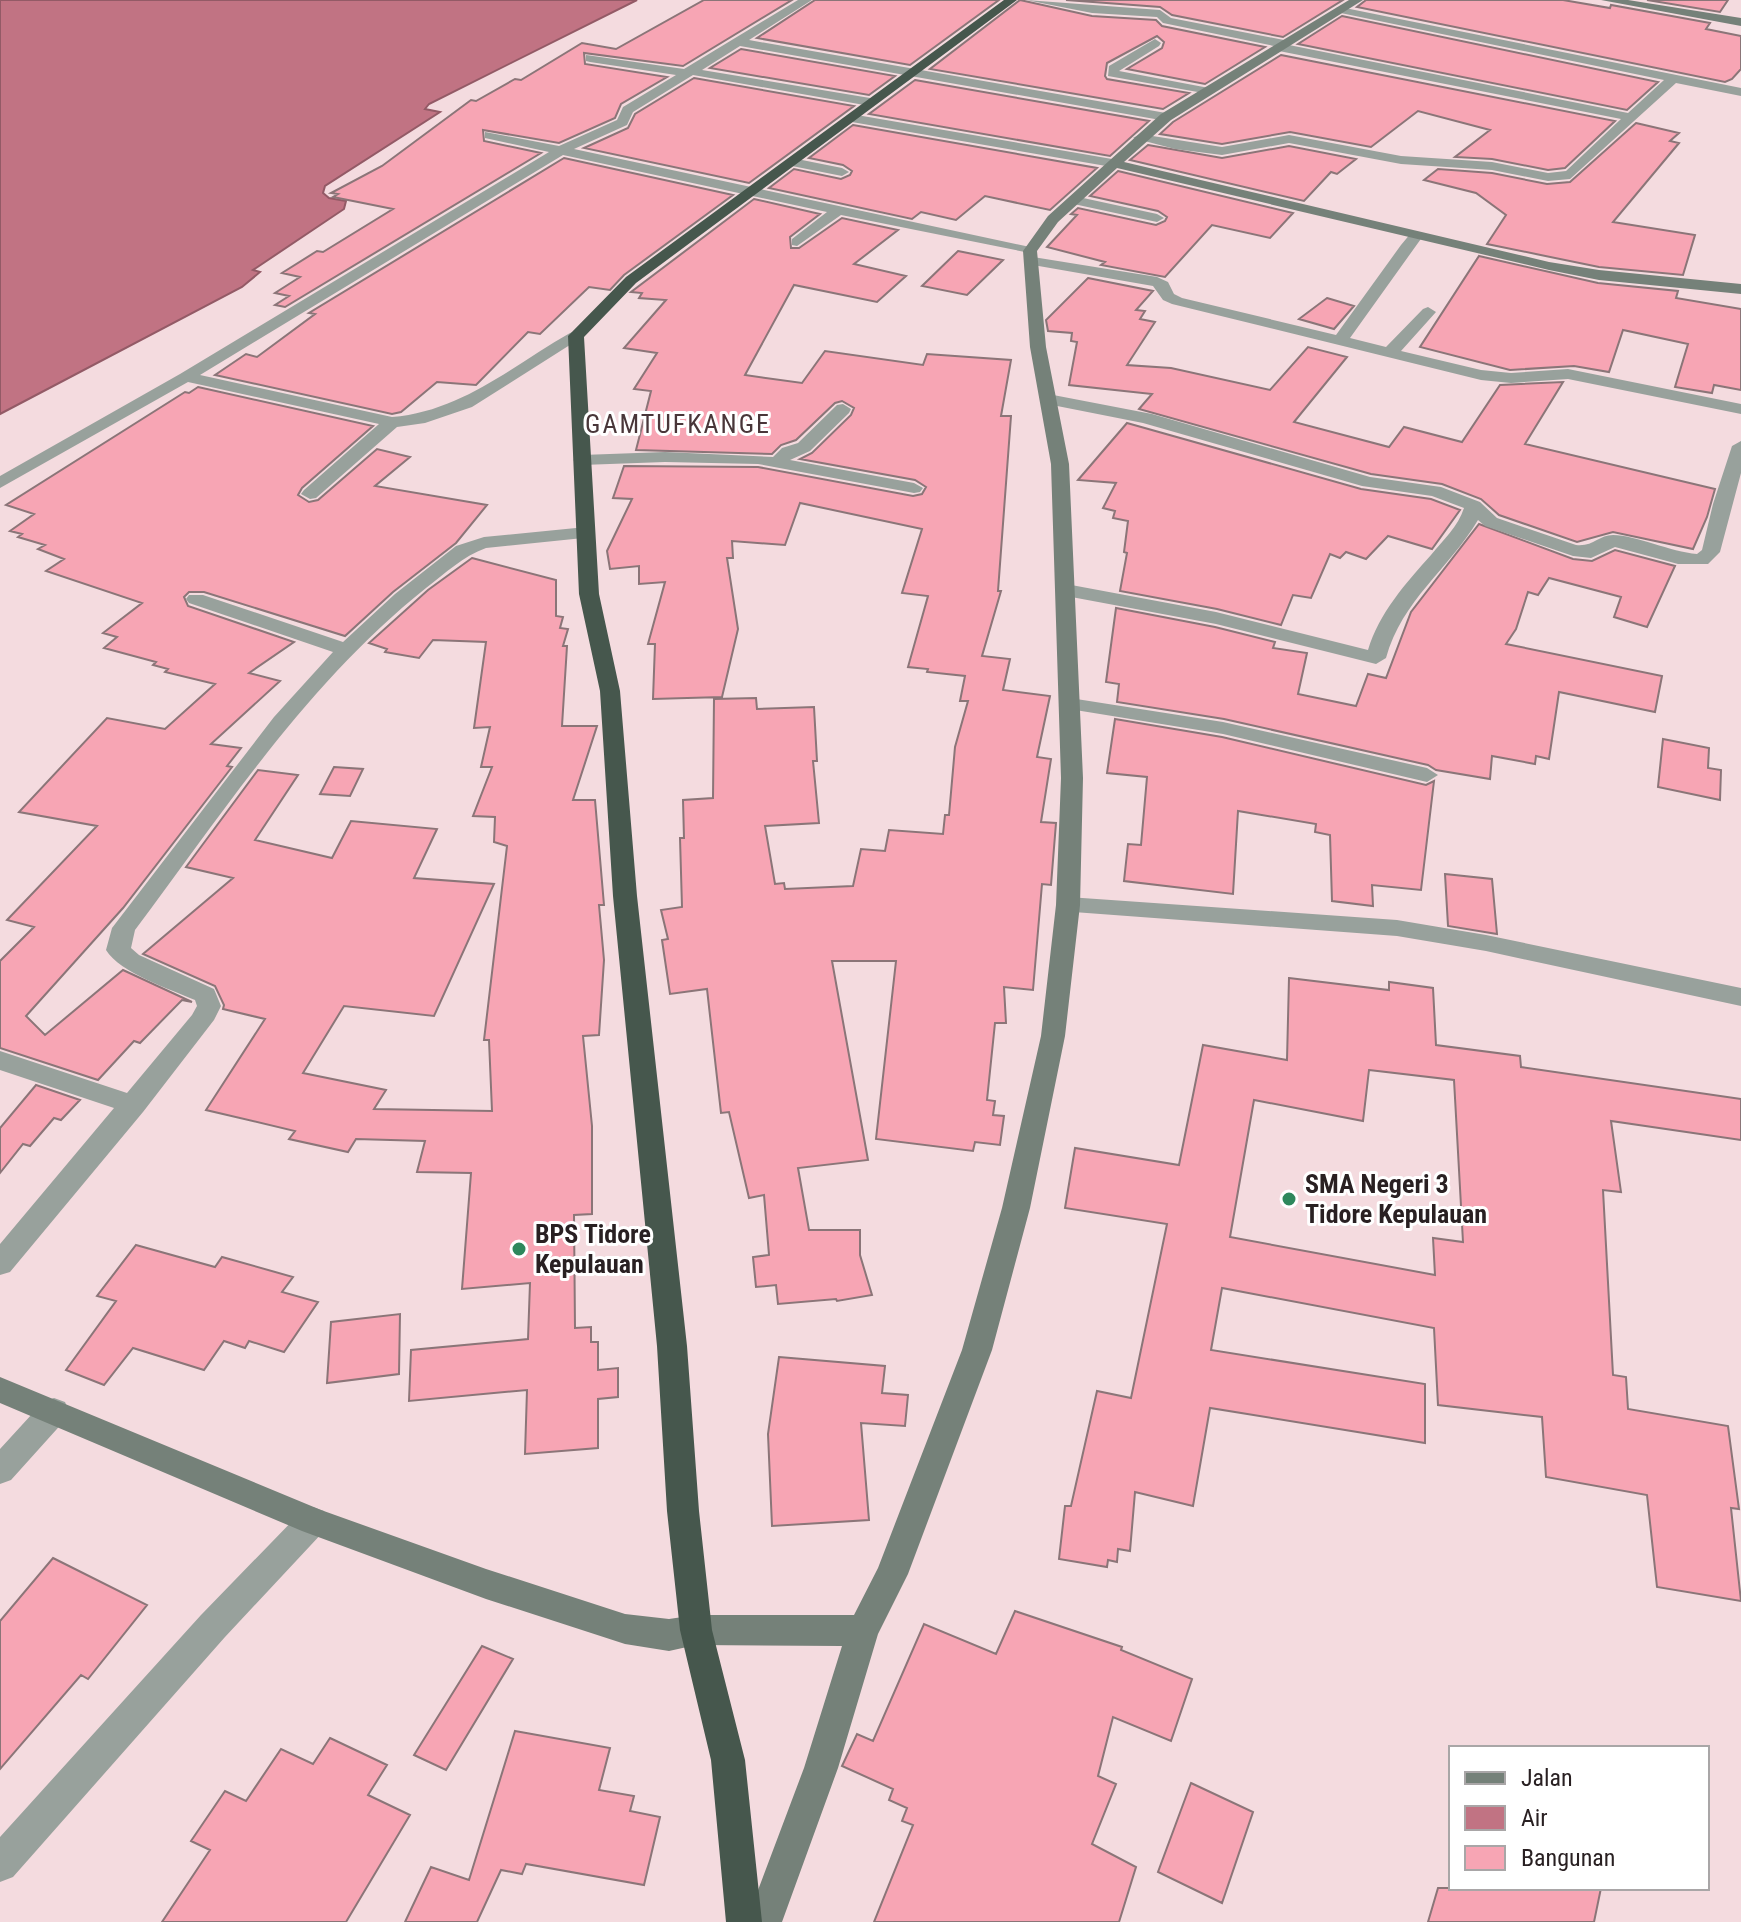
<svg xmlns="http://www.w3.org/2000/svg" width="1741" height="1922" font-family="'Roboto Condensed',sans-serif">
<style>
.water{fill:#c17383;stroke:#935a66;stroke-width:2}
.building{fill:#f7a5b4;stroke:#8b7578;stroke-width:2;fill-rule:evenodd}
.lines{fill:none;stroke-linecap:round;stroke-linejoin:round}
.street{fill:#98a19c;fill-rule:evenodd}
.secondary{fill:#758179;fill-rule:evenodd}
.highway{fill:#46574d;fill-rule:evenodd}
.poi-dot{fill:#2e875c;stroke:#fff;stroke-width:3}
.labels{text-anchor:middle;stroke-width:6;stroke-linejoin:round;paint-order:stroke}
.far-quarter-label{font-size:26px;letter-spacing:2px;fill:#493639;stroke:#fff}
.poi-label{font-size:26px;font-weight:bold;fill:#292022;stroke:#fff;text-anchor:start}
</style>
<rect width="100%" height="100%" fill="#f4dbdf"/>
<path class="water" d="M0,0H637L429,104L425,109L440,112L325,186L323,193L329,198L346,201L344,209L253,270L260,272L242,287L0,414Z"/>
<path class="building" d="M704,0H792L683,66L584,53L585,64L667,77L621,104L615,118L559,143L483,130L484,141L541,153L285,307L275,305L289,296L275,293L300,277L282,273L317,251L323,252L393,209L333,197L338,194L331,193L382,166L471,100L476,101L515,79L521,80L582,43L616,49Z
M815,0H999L910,65L757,38Z
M1020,0L1092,16L1156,20L1162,26L1265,47L1205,84L1127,69L1162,48L1164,42L1157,36L1107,63L1105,76L1107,79L1189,93L1163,109L930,69Z
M1066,0H1343L1283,37L1172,15L1160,7Z
M1366,0H1563L1610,8L1611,5L1710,23L1706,29L1741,36V69L1732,79L1725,82L1357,7Z
M1647,0H1728L1720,12Z
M1342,16L1658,82L1627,110L1298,44Z
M741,49L895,76L869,95L710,68Z
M1281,55L1615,121L1565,168L1548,170L1492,159L1455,157L1490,130L1418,111L1371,147L1290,132L1222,144L1160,134L1173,122Z
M694,78L854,106L749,183L584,148L628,128L635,114Z
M915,80L1149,121L1110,156L869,114Z
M1636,123L1679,133L1670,141L1679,143L1613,222L1695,235L1683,275L1599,267L1487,244L1506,215L1476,193L1424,180L1438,169L1492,173L1547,184L1570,182Z
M853,125L1097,168L1050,210L985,196L956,220L921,212L912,219L769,188L794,169L841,179L850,175L852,171L843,165L809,158Z
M1148,145L1222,158L1289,146L1356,159L1337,174L1331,172L1304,201L1130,160Z
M564,158L733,195L624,275L610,290L589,287L540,334L528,332L476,385L437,382L401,412L392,414L215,375L246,354L257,357L315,314L309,313Z
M1118,171L1293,213L1270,238L1212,225L1165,277L1101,265L1105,262L1047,247L1077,215L1071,214L1078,208L1156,225L1165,221L1167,217L1158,211L1090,196Z
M754,199L820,214L790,237L791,248H799L842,218L898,230L854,264L906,276L877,302L794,285L745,375L802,383L825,351L923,365L927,354L1011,360L1001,416H1011L998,591H1001L982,656L1010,659L1003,690L1050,696L1037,757L1051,759L1041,822L1056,823L1051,885L1042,884L1033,990L1004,987L1006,1023H995L987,1100L995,1101L993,1115L1004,1116L1000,1145L975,1142L973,1151L876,1139L896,961H832L868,1160L798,1168L809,1230H860V1255L872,1295L837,1301L836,1299L778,1304L776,1285L756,1287L753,1257L769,1255L764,1195L749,1198L729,1112L721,1113L707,989L670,994L662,940L668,939L661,910L682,907L680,838H684L683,800L713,798L714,699L756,698L757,709L814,707L817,761H813L819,823L765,826L775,884L784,883L785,889L853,886L861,849L885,851L889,830L943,834L945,815H949L955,747L968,701H960L965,676L927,672L928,669L908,667L928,596L902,593L922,529L800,503L785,545L732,541L733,558H727L738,629L722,697L653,699L655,644H648L665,582L639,584V566L610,569L607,551L632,499L613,498L624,466L758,467L913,496L922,494L926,487L915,480L800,459L812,453L851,415L854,408L842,401L835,403L796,440L781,445L772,454L636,450L651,391L634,389L657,353L624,348L666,300L639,298L642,293L631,292Z
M958,251L1003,260L967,295L922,286Z
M1479,256L1598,283L1678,291L1676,298L1741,309V390L1714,385L1712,393L1675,387L1688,344L1623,330L1609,372L1574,366L1510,370L1420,347Z
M1088,278L1153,291L1136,310L1145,311L1140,319L1155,322L1127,365L1171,368L1270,390L1308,347L1347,357L1294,422L1389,447L1404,427L1462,442L1500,385L1563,382L1525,444L1715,489L1707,517L1693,549L1613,532L1577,542L1499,515L1481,499L1442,484L1371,474L1139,409L1152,394L1069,385L1077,342L1071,341L1072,333L1048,331L1046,320Z
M1327,298L1354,306L1334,329L1299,319Z
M198,387L373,426L302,488L298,495L309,502L318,500L377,449L410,457L375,486L487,505L456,543L393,592L345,636L204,592H189L184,597L188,606L294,642L249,673L280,681L211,744L241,748L227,766L232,767L123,908L26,1016L45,1035L123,970L192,1002L182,1000L140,1043L134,1041L98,1080L0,1048V961L34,927L7,920L97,826L19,812L107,718L165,729L215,684L165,672L168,669L153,665L156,662L104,648L117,637L103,633L142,603L46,571L64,559L38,549L45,545L18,537L22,534L10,531L34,514L6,505L185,392L189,393Z
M1127,423L1361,489L1431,499L1460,510L1432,549L1388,536L1366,559L1346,552L1340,558L1330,554L1311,598L1293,595L1281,625L1217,609L1120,591L1127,553L1124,552L1128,521L1113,518L1115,511L1103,508L1116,483L1078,480Z
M1479,524L1573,559L1592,561L1615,550L1675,566L1647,627L1614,617L1621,597L1549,578L1538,595L1528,592L1516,629L1506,644L1662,676L1655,712L1559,692L1549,759L1536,756L1535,764L1492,756L1490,779L1436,770L1428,765L1224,719L1117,702L1119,684L1106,682L1116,608L1215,627L1275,642L1273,648L1307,653L1298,694L1356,706L1368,674L1386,678L1411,612Z
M472,558L556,580V616L563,617L560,628L568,629L563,646H567L562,726H597L573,800H595L604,905H599L604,960L599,1035L583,1036L592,1126V1214L574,1215L575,1328L591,1327V1342H598V1370L618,1368V1397L598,1399V1448L525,1454L527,1390L409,1401L411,1350L528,1339L530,1283L462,1289L471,1173L417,1172L425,1141L356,1139L348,1152L289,1139L295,1131L206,1110L265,1019L223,1009L224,1005L215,986L143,954L233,878L186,867L258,770L298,775L255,840L332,858L351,821L437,829L414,878L494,884L434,1016L344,1006L303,1073L386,1090L374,1109L492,1111L489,1040H484L507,846L494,842L495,817L473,816L492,767H481L490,727L474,728L486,642L433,640L419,658L385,652L387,649L369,643L428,590Z
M1115,719L1222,737L1426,785L1434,781L1421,890L1372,885L1373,906L1332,901L1330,835L1315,832L1316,824L1238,811L1233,894L1124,881L1128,844L1141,845L1147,777L1107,773Z
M1663,739L1709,748L1708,768L1721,770L1720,800L1658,787Z
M334,767L363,769L350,796L320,794Z
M1445,874L1492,879L1497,934L1448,926Z
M1289,978L1389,990V982L1433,988L1436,1045L1520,1056L1521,1067L1741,1099V1140L1611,1121L1621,1192L1603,1190L1613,1375L1626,1377L1628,1409L1728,1426L1739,1509L1731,1508L1741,1601L1657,1587L1647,1495L1546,1477L1542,1417L1438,1405L1434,1328L1222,1288L1211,1350L1425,1384V1443L1210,1408L1193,1506L1135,1492L1130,1551L1118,1549L1117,1562L1108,1560L1107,1567L1059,1559L1065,1506H1071L1097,1391L1131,1398L1167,1224L1065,1208L1075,1148L1179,1165L1203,1045L1287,1060ZM1369,1070L1454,1080L1463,1242L1433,1238L1435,1275L1230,1237L1254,1100L1363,1121Z
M36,1085L80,1100L61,1120L54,1118L30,1146L23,1144L0,1173V1128Z
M136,1245L215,1267L222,1257L293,1277L282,1292L318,1302L284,1352L249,1341L245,1348L224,1341L204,1370L133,1348L104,1385L66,1370L116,1301L97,1296Z
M400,1314L399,1374L327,1383L331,1322Z
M779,1357L885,1366L882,1393L908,1395L905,1426L861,1423L869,1520L772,1526L768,1434Z
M53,1558L147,1605L88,1679L81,1675L0,1769V1621Z
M1015,1611L1122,1647L1121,1650L1192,1679L1171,1741L1113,1717L1098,1776L1116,1784L1092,1844L1136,1867L1119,1922H874L913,1825L902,1821L907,1808L889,1800L893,1789L842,1766L857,1734L873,1741L924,1624L996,1654Z
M482,1646L513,1659L446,1770L414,1755Z
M515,1731L610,1748L599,1790L634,1796L630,1811L660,1817L644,1885L526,1864L522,1874L501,1870L477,1922H405L431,1867L469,1880Z
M330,1738L387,1765L368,1795L410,1815L346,1922H162L210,1850L191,1841L225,1791L246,1801L281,1749L313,1764Z
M1191,1783L1253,1812L1222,1903L1158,1872Z
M1438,1888H1601L1594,1922H1428Z"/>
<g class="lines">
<path class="street" d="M798,0H812L749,40L1166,113L1173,117L1166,121L740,46L702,70L870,98L876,102L870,106L693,75L633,112L627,125L574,149L1030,247L1035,248V254L841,215L797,246L792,245V239L827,212L563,155L200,375L392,417C462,411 512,366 570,333L576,331L584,336L472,407L425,423L397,427L316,498L310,499L301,494L304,490L379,424L188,382L0,488V476L180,374L549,152L485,138V132L559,146L617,120L623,107L676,75L590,62L586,61V55L684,69Z
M1026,0L1160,10L1171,18L1284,40L1289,45L1628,113L1664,80L1336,12V8L1340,7L1741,88V96L1676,83L1570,179L1548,181L1492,170L1401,164L1289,143L1222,155L1175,149L1133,138L1140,134L1222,147L1289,135L1401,156L1492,162L1548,173L1566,171L1621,119L1279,51L1274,46L1163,23L1157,17L1092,13Z
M1155,39L1161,43L1159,46L1119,71L1209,88V94L1108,76L1109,66Z
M851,114L1112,159L1119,163L1112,167L846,121L844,118Z
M792,158L842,168L849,172L842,176L787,165V159Z
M1074,196L1157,214L1164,218L1157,222L1069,203L1067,200Z
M1416,232L1423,236L1350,338L1386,347L1423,309L1428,307L1436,312L1401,351L1481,370L1511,373L1568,369L1741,404V414L1568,379L1511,383L1481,380L1172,304L1163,300L1153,286L1033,265L1026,261L1033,257L1157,277L1168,282L1174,294L1182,298L1336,335L1401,245L1411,233Z
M1048,394L1152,414L1370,477L1441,487L1480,502L1497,518L1576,545C1593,547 1599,535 1613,535C1635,535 1671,552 1697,554L1702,550L1713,504L1732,446L1741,441V473L1720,552L1708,564H1678L1615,547L1591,558L1573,556L1485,526L1478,520C1449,569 1402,600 1386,658L1376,664L1216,624L1066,596L1056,590L1066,584L1216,612L1368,650C1379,613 1406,583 1431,555C1443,540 1458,527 1464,508L1432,496L1362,486L1143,423L1042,403L1040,399L1042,395Z
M843,404L851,409L849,413L810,451L790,460L914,483L923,488L920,492L914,493L758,464L665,462L582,465L573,460L582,455L665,452L773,457L782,448L798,443L837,405Z
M586,527L593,529L595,533L593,537L486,548C463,556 446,573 426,588C308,682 225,810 135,930L131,948L139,955L214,989L221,1006L214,1020L143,1112L10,1272L0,1275V1244L114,1108L0,1070V1051L127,1093L192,1015L197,1006L195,1000C170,989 120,973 106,950L112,928L274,717L333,652L189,603L186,599L189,595H203L343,642L395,594L456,546L484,537Z
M1070,698L1223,722L1427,768L1438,775L1427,782L1223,734L1063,708L1060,704L1063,700Z
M1068,897L1397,920L1486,935L1741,988V1006L1486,951L1397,936L1060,911L1056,905L1060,899Z
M54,1398L65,1402L69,1411L65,1420L11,1480L0,1484V1449L43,1402Z
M313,1507L324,1511L329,1521L324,1531L225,1637L13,1877L0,1882V1837L201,1615L302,1511Z"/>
<path class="secondary" d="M1349,0H1363L1171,120L1124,162L1549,262L1599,270L1741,284V294L1599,280L1549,270L1117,168L1058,222L1037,251L1046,347L1069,464L1083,778L1080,905L1065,1036L1030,1208L992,1350L908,1574L878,1634L838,1768L782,1922H746L804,1768L842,1646L696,1645L669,1651L625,1644L486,1599L302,1531L0,1403V1377L321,1510L486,1569L625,1614L669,1619L696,1615H854L878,1568L962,1350L1002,1208L1041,1036L1056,905L1061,778L1051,464L1030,347L1023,251L1048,216L1161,114Z
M1601,0H1628L1741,18V26Z"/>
<path class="highway" d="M1004,0H1017L636,283L584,337L599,594L620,691L637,896L687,1346L699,1511L712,1630L745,1760L762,1922H726L711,1760L680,1630L667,1511L657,1346L613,896L600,691L579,594L568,336L626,277Z"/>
</g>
<g class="poi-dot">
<circle cx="1289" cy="1199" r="8"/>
<circle cx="519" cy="1249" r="8"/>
</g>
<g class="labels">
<g class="far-quarter-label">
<text x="678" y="433">GAMTUFKANGE</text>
</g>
<g class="poi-label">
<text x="1305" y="1193">SMA Negeri 3<tspan x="1305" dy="30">Tidore Kepulauan</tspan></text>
<text x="535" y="1243">BPS Tidore<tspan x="535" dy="30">Kepulauan</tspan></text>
</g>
</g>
<rect x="1449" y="1746" width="260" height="144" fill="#ffffff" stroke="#a9a6a7" stroke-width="2"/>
<rect x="1465" y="1772" width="40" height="12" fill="#758179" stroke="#a9a6a7" stroke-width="2"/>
<text x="1521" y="1786" font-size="24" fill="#292022">Jalan</text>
<rect x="1465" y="1806" width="40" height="24" fill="#c17383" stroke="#a9a6a7" stroke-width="2"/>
<text x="1521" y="1826" font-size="24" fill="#292022">Air</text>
<rect x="1465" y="1846" width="40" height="24" fill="#f7a5b4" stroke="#a9a6a7" stroke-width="2"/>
<text x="1521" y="1866" font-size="24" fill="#292022">Bangunan</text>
</svg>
